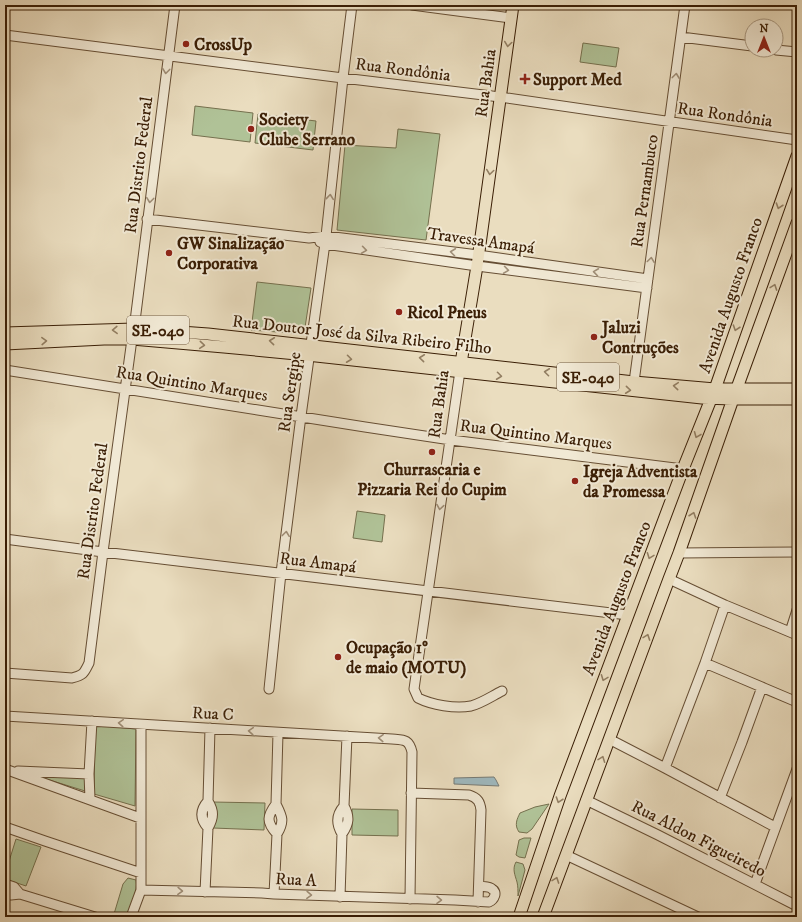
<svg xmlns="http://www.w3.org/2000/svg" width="802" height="922" font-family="'IM FELL DW Pica',serif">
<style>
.green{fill:#b0c297;stroke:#75704e}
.water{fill:#9eb8be;stroke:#767a74}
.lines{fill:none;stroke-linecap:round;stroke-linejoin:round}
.canal{stroke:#9eb8be;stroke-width:9}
.minor-casing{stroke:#664e34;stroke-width:11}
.major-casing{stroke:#3a1e05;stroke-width:13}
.minor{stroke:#f1e9d5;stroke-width:9}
.major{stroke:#eaddbf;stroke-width:11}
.oneway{stroke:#927e62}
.oneway2{stroke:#9f8e77}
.poi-dot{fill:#8f2418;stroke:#f1e9d5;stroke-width:1.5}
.labels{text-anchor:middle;stroke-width:4;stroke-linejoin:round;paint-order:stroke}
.shield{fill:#f1e9d5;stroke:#715b43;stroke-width:1}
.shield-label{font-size:16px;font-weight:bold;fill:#3a1e05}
.poi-label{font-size:17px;font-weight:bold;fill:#3a1e05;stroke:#f1e9d5;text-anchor:start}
.street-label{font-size:17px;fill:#3a1e05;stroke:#f1e9d5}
</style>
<rect width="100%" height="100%" fill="#eaddbf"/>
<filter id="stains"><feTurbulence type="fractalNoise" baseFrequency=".005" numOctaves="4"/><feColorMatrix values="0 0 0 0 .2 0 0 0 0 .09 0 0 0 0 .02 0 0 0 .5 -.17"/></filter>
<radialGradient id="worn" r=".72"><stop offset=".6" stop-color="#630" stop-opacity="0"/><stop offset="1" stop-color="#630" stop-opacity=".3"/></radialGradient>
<path class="green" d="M583,43L619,48L616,67L580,62Z
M195,106L253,113L250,142L192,135Z
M258,114L316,121L313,150L255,143Z
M398,129L440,134L426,240L337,230L345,145L396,148Z
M257,282L311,288L304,334L251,330Z
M357,511L385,515L382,542L353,538Z
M95,725L136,729L135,806L94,794Z
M30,774L85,775V791Z
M213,802L265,803L264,830L213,828Z
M549,804L532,829L527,833L519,832C514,825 517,819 520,813L535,807Z
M352,809L398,810V836L352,835Z
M524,838H531L525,858L519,857L516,855L519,840Z
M16,839L41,847L26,886L5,879V874Z
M516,862L523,864L525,870L518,896C518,891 518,886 517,882C515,875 512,869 516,862Z
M128,878L136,880C138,892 131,905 126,917H114V914L123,884Z"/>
<path class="water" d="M494,777L496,780L499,786L454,784V778Z"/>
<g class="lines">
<path class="canal" d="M471,261L636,282"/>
<g class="minor-casing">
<path id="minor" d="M412,5L511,18
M5,35L343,78L500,97L797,140
M681,37L752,46
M776,50L797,52
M147,219L309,238L326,236L478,255L648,279
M320,242L325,244L477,266L647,288
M134,329L175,5
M5,370L365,427L451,440L683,469
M460,371L414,689L418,698C432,705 455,709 471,706C482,703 492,696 502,691
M634,382L685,5
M5,539L103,552L628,615
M679,553L797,552
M669,579L725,605L797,635
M790,632L797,610
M705,663L797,702
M5,673L72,678C84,675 84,673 89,663L103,552L132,339
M269,689L281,573L301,416L326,236L343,78L352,5
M5,716L392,739C404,740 409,739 412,752L410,899
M609,739L665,768L775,827
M665,768L705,663L725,605
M5,769L140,818
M18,771L89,774
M411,793L469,795C478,798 480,802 481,810L478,902
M720,798L742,742L762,687
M90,799L89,774L92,721
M586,800L658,835L797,906
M208,801C200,810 200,819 208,828
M276,804C267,816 266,822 277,834
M5,827L45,841L141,873
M342,834C349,824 350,817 344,806L347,736
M566,855L698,917
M5,884L14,887L20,894
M755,884L797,769
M141,890L262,893L274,894L455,900L489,902C494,900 498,892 492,889C489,886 483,887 479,886
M205,892L208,828C214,817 214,811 208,801L210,728
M5,893L11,895L20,894L95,917
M274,894L277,834C285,821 282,816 276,804L278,733
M340,897L342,834C336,824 336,815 344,806
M131,917L141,890V725"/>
</g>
<g class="major-casing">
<path id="major" d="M5,333L134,329L153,330L208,334L634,382L715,389H797
M5,344L104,339H132L224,347L307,355L702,398L733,399H797
M460,369L477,266L513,5
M519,917L560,796L683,469L715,389L797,156
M543,917L669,579L679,553L733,399L797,223"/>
</g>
<use href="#minor" class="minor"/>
<use href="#major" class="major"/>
</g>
<defs><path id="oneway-chevron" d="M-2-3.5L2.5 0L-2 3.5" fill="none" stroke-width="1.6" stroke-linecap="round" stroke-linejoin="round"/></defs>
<g class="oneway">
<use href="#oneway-chevron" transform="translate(508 44) rotate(98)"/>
<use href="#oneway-chevron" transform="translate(490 172) rotate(98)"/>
<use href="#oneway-chevron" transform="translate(779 206) rotate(109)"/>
<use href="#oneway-chevron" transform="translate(774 287) rotate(-70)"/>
<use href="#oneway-chevron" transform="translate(736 328) rotate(109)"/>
<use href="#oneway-chevron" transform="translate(115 330) rotate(178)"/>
<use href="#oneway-chevron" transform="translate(44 341) rotate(-2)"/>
<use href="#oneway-chevron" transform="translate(272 341) rotate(-174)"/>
<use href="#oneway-chevron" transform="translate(202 345) rotate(5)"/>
<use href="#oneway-chevron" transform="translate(422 358) rotate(-174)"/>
<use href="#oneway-chevron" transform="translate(349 359) rotate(7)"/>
<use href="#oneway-chevron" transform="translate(547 372) rotate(-173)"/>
<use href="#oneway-chevron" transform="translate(499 376) rotate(7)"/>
<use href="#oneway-chevron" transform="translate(676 386) rotate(-175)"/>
<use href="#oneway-chevron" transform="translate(628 390) rotate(6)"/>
<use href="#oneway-chevron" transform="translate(697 435) rotate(112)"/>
<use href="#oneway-chevron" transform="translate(693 515) rotate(-71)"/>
<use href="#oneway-chevron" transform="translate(650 556) rotate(111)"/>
<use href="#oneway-chevron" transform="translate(647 637) rotate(-70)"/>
<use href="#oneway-chevron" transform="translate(604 678) rotate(111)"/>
<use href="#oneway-chevron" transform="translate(602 759) rotate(-69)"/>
<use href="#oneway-chevron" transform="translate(559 800) rotate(109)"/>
<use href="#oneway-chevron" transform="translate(556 880) rotate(-70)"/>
</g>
<g class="oneway2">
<use href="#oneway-chevron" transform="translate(166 71) rotate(97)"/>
<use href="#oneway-chevron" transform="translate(676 76) rotate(-83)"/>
<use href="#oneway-chevron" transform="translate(330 197) rotate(-84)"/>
<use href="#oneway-chevron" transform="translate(150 200) rotate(97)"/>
<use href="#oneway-chevron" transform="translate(364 250) rotate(8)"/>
<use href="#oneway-chevron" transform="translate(453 252) rotate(-173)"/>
<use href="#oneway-chevron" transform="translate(651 260) rotate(-82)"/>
<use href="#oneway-chevron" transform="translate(506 270) rotate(8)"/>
<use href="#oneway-chevron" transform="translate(596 272) rotate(-172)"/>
<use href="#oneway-chevron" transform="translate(440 507) rotate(99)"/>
<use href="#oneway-chevron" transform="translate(286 534) rotate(-83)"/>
<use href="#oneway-chevron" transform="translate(121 723) rotate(-176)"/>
<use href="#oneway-chevron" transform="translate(251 731) rotate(-176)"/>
<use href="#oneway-chevron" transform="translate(381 738) rotate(-177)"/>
<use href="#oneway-chevron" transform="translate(180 891) rotate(2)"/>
<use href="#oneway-chevron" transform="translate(309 895) rotate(2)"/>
<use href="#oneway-chevron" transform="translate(439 900) rotate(1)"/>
</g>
<g class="poi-dot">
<circle cx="186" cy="44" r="4"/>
<path d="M523 73h4v4h4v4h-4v4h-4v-4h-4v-4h4z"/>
<circle cx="251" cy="129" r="4"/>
<circle cx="169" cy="253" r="4"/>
<circle cx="399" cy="312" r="4"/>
<circle cx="594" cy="337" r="4"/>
<circle cx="432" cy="452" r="4"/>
<circle cx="575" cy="481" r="4"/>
<circle cx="338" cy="657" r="4"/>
</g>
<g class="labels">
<g class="shield">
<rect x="127" y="316" width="62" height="28" rx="3"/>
<rect x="557" y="363" width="62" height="28" rx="3"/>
</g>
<g class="shield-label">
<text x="158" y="336">SE-040</text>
<text x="588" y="383">SE-040</text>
</g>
<g class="poi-label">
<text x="194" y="50">CrossUp</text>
<text x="533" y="85">Support Med</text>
<text x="259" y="125">Society<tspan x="259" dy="20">Clube Serrano</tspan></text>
<text x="177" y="249">GW Sinalização<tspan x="177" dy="20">Corporativa</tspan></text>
<text x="407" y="318">Ricol Pneus</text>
<text x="602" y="333">Jaluzi<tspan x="602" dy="20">Contruções</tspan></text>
<text x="432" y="475" text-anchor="middle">Churrascaria e<tspan x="432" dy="20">Pizzaria Rei do Cupim</tspan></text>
<text x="583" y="477">Igreja Adventista<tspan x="583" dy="20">da Promessa</tspan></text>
<text x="346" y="653">Ocupação 1º<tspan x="346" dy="20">de maio (MOTU)</tspan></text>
</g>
<g class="street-label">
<text transform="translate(403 69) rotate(7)" y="6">Rua Rondônia</text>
<text transform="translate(485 83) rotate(-82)" y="6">Rua Bahia</text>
<text transform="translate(725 114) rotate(8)" y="6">Rua Rondônia</text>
<text transform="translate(138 165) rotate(-83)" y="6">Rua Distrito Federal</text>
<text transform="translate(644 191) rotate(-82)" y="6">Rua Pernambuco</text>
<text transform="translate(481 240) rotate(8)" y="6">Travessa Amapá</text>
<text transform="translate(730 295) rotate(-71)" y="6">Avenida Augusto Franco</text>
<text transform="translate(362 334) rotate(6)" y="6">Rua Doutor José da Silva Ribeiro Filho</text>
<text transform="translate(192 383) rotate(9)" y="6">Rua Quintino Marques</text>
<text transform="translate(289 392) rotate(-82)" y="6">Rua Sergipe</text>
<text transform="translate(438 404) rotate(-82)" y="6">Rua Bahia</text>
<text transform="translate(536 434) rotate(7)" y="6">Rua Quintino Marques</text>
<text transform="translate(92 511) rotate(-82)" y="6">Rua Distrito Federal</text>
<text transform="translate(318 562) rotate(7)" y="6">Rua Amapá</text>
<text transform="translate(616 598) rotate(-69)" y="6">Avenida Augusto Franco</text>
<text transform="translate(213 713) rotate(3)" y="6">Rua C</text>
<text transform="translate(699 838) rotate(27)" y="6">Rua Aldon Figueiredo</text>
<text transform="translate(296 879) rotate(3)" y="6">Rua A</text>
</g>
</g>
<rect width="802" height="922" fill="none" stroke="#eaddbf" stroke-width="20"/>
<rect x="6" y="6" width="790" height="910" fill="none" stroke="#3a1e05" stroke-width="2"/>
<rect x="10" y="10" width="782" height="902" fill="none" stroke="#3a1e05"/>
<g transform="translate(764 38)"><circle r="19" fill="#f1e9d5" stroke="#a89882"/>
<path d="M0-3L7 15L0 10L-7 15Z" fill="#8f2418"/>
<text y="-6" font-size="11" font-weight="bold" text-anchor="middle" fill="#3a1e05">N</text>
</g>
<rect width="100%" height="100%" filter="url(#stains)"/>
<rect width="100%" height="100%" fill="url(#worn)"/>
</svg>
